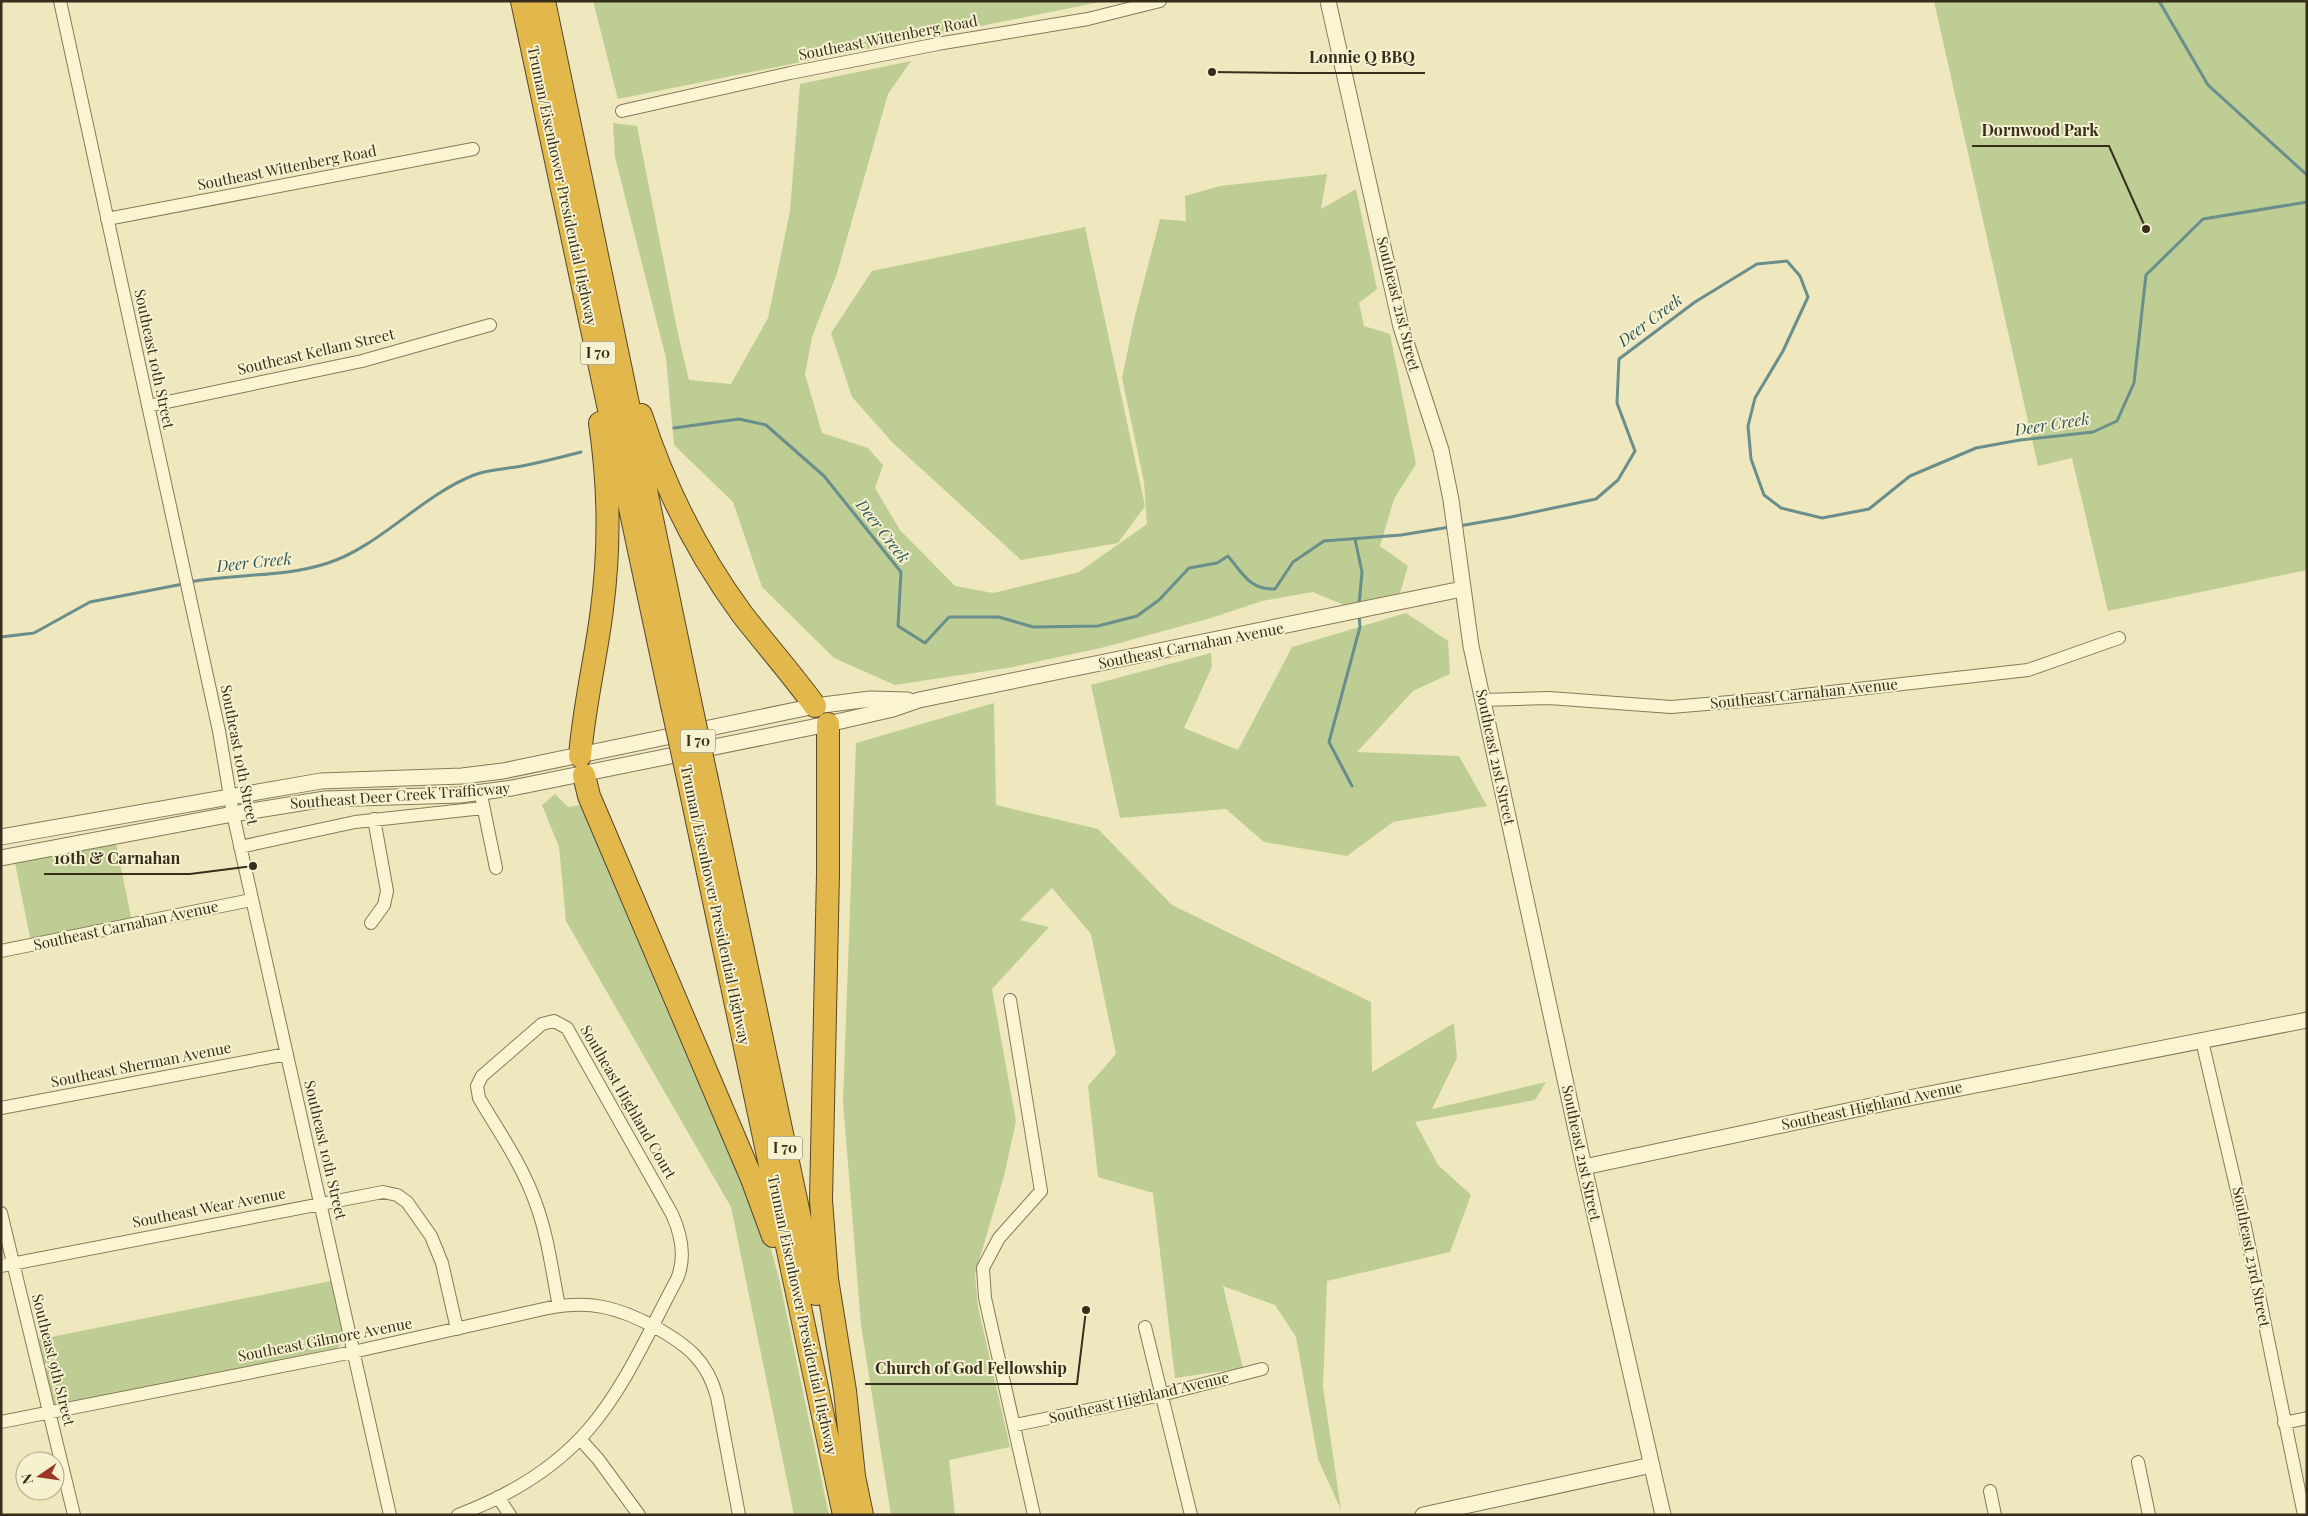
<svg xmlns="http://www.w3.org/2000/svg" width="2308" height="1516" font-family="'Playfair Display',serif">
<style>
.green{fill:#bdcd93}
.lines{fill:none;stroke-linecap:round;stroke-linejoin:round}
.stream{stroke:#698e8b;stroke-width:3}
.minor-casing{stroke:#887957;stroke-width:14}
.tertiary-casing{stroke:#887957;stroke-width:17}
.motorway-casing{stroke:#55462b;stroke-width:24}
.minor{stroke:#faf4d2;stroke-width:12}
.tertiary{stroke:#faf4d2;stroke-width:15}
.motorway{stroke:#e2b84c;stroke-width:22}
.motorway-bridge-casing{stroke:#55462b;stroke-width:24;stroke-linecap:butt}
.motorway-bridge{stroke:#e2b84c;stroke-width:22}
.labels{text-anchor:middle;stroke-width:4;stroke-linejoin:round;paint-order:stroke}
.shield{fill:#f6f1cf;stroke:#706852;stroke-width:1}
.shield-label{font-size:14px;font-weight:bold;fill:#372d1c}
.street-label{font-size:15px;fill:#372d1c;stroke:#f6f1cf}
.water-label{font-size:16px;font-style:italic;fill:#2b5357;stroke:#f6f1cf}
.leader{fill:none;stroke:#372d1c;stroke-width:2}
.callout-dot{fill:#372d1c;stroke:#f6f1cf;stroke-width:2}
.callout-label{font-size:16px;text-anchor:middle;font-weight:bold;fill:#372d1c;stroke:#f6f1cf;stroke-width:4;stroke-linejoin:round;paint-order:stroke}
</style>
<rect width="100%" height="100%" fill="#efe8bf"/>
<path class="green" d="M593,1H1105L618,99Z
M1934,1H2307V570L2108,611L2072,458L2038,466Z
M911,61L888,94L837,273L812,337L805,374L822,433L868,448L883,465L875,488L900,530L955,586L993,593L1079,572L1147,524L1144,482L1122,378L1134,320L1160,219L1186,221L1185,196L1220,186L1327,174L1321,209L1356,189L1377,289L1359,303L1364,326L1390,334L1416,464L1394,499L1380,546L1408,566L1400,593L1344,605L1313,592L1262,601L1211,618L1105,647L1013,667L895,685L834,658L762,587L733,502L674,445L666,358L615,157L613,123L637,126L678,334L689,380L731,384L768,318L790,211L800,84Z
M1085,227L1145,506L1118,543L1021,560L893,443L852,397L831,333L872,271Z
M1406,613L1448,641L1450,674L1413,691L1357,752L1459,756L1487,806L1393,822L1347,856L1264,842L1226,809L1120,818L1091,685L1211,653L1212,667L1184,728L1238,750L1292,647Z
M994,703L996,805L1098,829L1172,905L1371,1002L1372,1072L1454,1023L1457,1058L1432,1109L1546,1082L1535,1100L1415,1122L1438,1165L1471,1195L1450,1252L1327,1281L1323,1387L1341,1510L1318,1459L1296,1337L1275,1305L1223,1286L1243,1368L1175,1378L1153,1193L1098,1177L1088,1086L1116,1054L1091,934L1052,888L1020,920L1049,927L992,989L1016,1121L1004,1176L975,1274L978,1307L1010,1447L949,1460L955,1515H891L861,1325L843,1102L856,743Z
M555,794L568,807L585,804L765,1228L779,1278L829,1515H794L731,1207L566,921L559,847L542,805Z
M116,843L132,922L31,942L15,863Z
M331,1281L344,1339L336,1350L56,1407L51,1405L36,1340Z"/>
<g class="lines">
<path class="stream" d="M2159,1L2208,85L2307,175
M674,428L739,419L766,425L824,476L901,572L898,626L925,643L949,617H999L1033,627L1098,626L1137,616L1159,600L1189,568L1217,563L1228,556C1243,574 1250,590 1275,589L1293,562L1324,541L1401,535L1450,527
M1459,526L1511,517L1596,499L1618,480L1635,451L1617,403L1619,359L1695,302L1757,264L1787,261L1800,276L1808,297L1783,351L1755,398L1748,426L1751,459L1764,495L1781,508L1822,518L1869,509L1910,476L1976,448L2020,440L2093,432L2117,421L2134,383L2146,275L2203,219L2307,202
M1355,539L1362,572L1359,605
M189,582C235,573 283,578 328,563C380,546 421,496 474,475C488,469 507,469 522,466C542,462 562,457 581,452
M1,637L34,633L90,602L183,584
M1352,786L1329,742L1360,627L1359,614"/>
<g class="minor-casing">
<path id="minor" d="M60,1L219,731L233,814L390,1515
M622,111L790,73L943,43L1088,19L1160,1
M107,219L473,149
M148,406L362,361L490,325
M1482,700L1549,698L1671,707L1777,698L2028,670L2119,638
M482,800L496,868
M240,847L355,822L483,808
M371,923L384,905L387,891L374,819
M1,951L251,900
M1010,1000L1041,1191L999,1238L983,1268L985,1298L1034,1515
M2202,1041L2242,1212L2304,1515
M1,1108L287,1054
M1,1213L74,1515
M1,1266L383,1192L397,1195L407,1202L431,1236L442,1263L457,1329
M1145,1327L1191,1515
M1,1422L353,1352L548,1308C590,1300 617,1307 655,1327C687,1345 707,1360 717,1397L739,1515
M2284,1423L2307,1418
M1015,1425L1161,1395L1262,1369
M580,1439L598,1459L639,1515
M2138,1462L2149,1515
M1990,1491L1995,1515
M498,1497L510,1515
M458,1515C506,1497 554,1469 588,1430C626,1386 650,1329 677,1279C686,1258 681,1234 672,1214L567,1028L554,1021L542,1024L482,1076L477,1086L479,1098C499,1132 523,1166 536,1204C548,1236 552,1272 559,1306"/>
</g>
<g class="tertiary-casing">
<path id="tertiary" d="M1328,1L1401,327L1441,450L1451,500L1471,646L1584,1167L1663,1515
M1,837L321,781L462,776L503,771L815,706L870,699L908,700
M1,858L233,814L325,799L460,795L512,788L828,724L893,709L919,700L1462,589
M1584,1167L1904,1099L2307,1020
M1423,1515L1652,1465"/>
</g>
<g class="motorway-casing">
<path id="motorway" d="M522,1L672,705
M544,1L690,701
M641,415C664,486 698,554 742,614C766,645 792,674 815,706
M828,724V873L821,1200L827,1279L845,1391L854,1476
M580,756C584,706 596,658 602,609C610,548 609,484 600,423
M584,775L589,796L752,1179L773,1236
M707,780L816,1294
M689,783L844,1515
M851,1462L862,1515"/>
</g>
<use href="#minor" class="minor"/>
<use href="#tertiary" class="tertiary"/>
<use href="#motorway" class="motorway"/>
<g class="motorway-bridge-casing">
<path id="motorway-bridge" d="M690,701L707,780
M672,705L689,783"/>
</g>
<use href="#motorway-bridge" class="motorway-bridge"/>
</g>
<g class="labels">
<g class="shield">
<rect x="580.5" y="341.5" width="35" height="23" rx="4"/>
<rect x="680.5" y="729.5" width="35" height="23" rx="4"/>
<rect x="767.5" y="1136.5" width="35" height="23" rx="4"/>
</g>
<g class="shield-label">
<text x="598" y="358">I 70</text>
<text x="698" y="746">I 70</text>
<text x="785" y="1153">I 70</text>
</g>
<g class="street-label">
<text transform="translate(888 38) rotate(-11)" y="5">Southeast Wittenberg Road</text>
<text transform="translate(287 168) rotate(-11)" y="5">Southeast Wittenberg Road</text>
<text transform="translate(562 186) rotate(78)" y="5">Truman/Eisenhower Presidential Highway</text>
<text transform="translate(1398 304) rotate(76)" y="5">Southeast 21st Street</text>
<text transform="translate(316 352) rotate(-13)" y="5">Southeast Kellam Street</text>
<text transform="translate(154 359) rotate(78)" y="5">Southeast 10th Street</text>
<text transform="translate(1191 646) rotate(-11)" y="5">Southeast Carnahan Avenue</text>
<text transform="translate(1804 694) rotate(-6)" y="5">Southeast Carnahan Avenue</text>
<text transform="translate(239 755) rotate(79)" y="5">Southeast 10th Street</text>
<text transform="translate(1495 757) rotate(78)" y="5">Southeast 21st Street</text>
<text transform="translate(400 796) rotate(-4)" y="5">Southeast Deer Creek Trafficway</text>
<text transform="translate(715 905) rotate(78)" y="5">Truman/Eisenhower Presidential Highway</text>
<text transform="translate(126 926) rotate(-12)" y="5">Southeast Carnahan Avenue</text>
<text transform="translate(141 1065) rotate(-11)" y="5">Southeast Sherman Avenue</text>
<text transform="translate(628 1102) rotate(60)" y="5">Southeast Highland Court</text>
<text transform="translate(1872 1106) rotate(-12)" y="5">Southeast Highland Avenue</text>
<text transform="translate(325 1150) rotate(77)" y="5">Southeast 10th Street</text>
<text transform="translate(1581 1153) rotate(78)" y="5">Southeast 21st Street</text>
<text transform="translate(209 1208) rotate(-11)" y="5">Southeast Wear Avenue</text>
<text transform="translate(2251 1257) rotate(79)" y="5">Southeast 23rd Street</text>
<text transform="translate(802 1315) rotate(78)" y="5">Truman/Eisenhower Presidential Highway</text>
<text transform="translate(325 1340) rotate(-11)" y="5">Southeast Gilmore Avenue</text>
<text transform="translate(53 1360) rotate(76)" y="5">Southeast 9th Street</text>
<text transform="translate(1139 1398) rotate(-13)" y="5">Southeast Highland Avenue</text>
</g>
<g class="water-label">
<text transform="translate(1650 320) rotate(-37)" y="6">Deer Creek</text>
<text transform="translate(2052 424) rotate(-9)" y="6">Deer Creek</text>
<text transform="translate(883 531) rotate(52)" y="6">Deer Creek</text>
<text transform="translate(254 562) rotate(-6)" y="6">Deer Creek</text>
</g>
</g>
<path class="leader" d="M1212 72L1299 73H1425M2146 229L2109 146H1972M253 866L190 874H44M1086 1310L1077 1384H865"/>
<g class="callout-dot">
<circle cx="1212" cy="72" r="5"/>
<circle cx="2146" cy="229" r="5"/>
<circle cx="253" cy="866" r="5"/>
<circle cx="1086" cy="1310" r="5"/>
</g>
<g class="callout-label">
<text x="1362" y="63">Lonnie Q BBQ</text>
<text x="2040" y="136">Dornwood Park</text>
<text x="117" y="864">10th &amp; Carnahan</text>
<text x="971" y="1374">Church of God Fellowship</text>
</g>
<rect width="2308" height="1516" fill="none" stroke="#372d1c" stroke-width="5"/>
<g transform="translate(40 1476) rotate(257)"><circle r="24" fill="#f6f1cf" stroke="#aaa387"/>
<path d="M0-4L9 19L0 12L-9 19Z" fill="#993725"/>
<text y="-8" font-size="14" font-weight="bold" text-anchor="middle" fill="#372d1c">N</text>
</g>
</svg>
